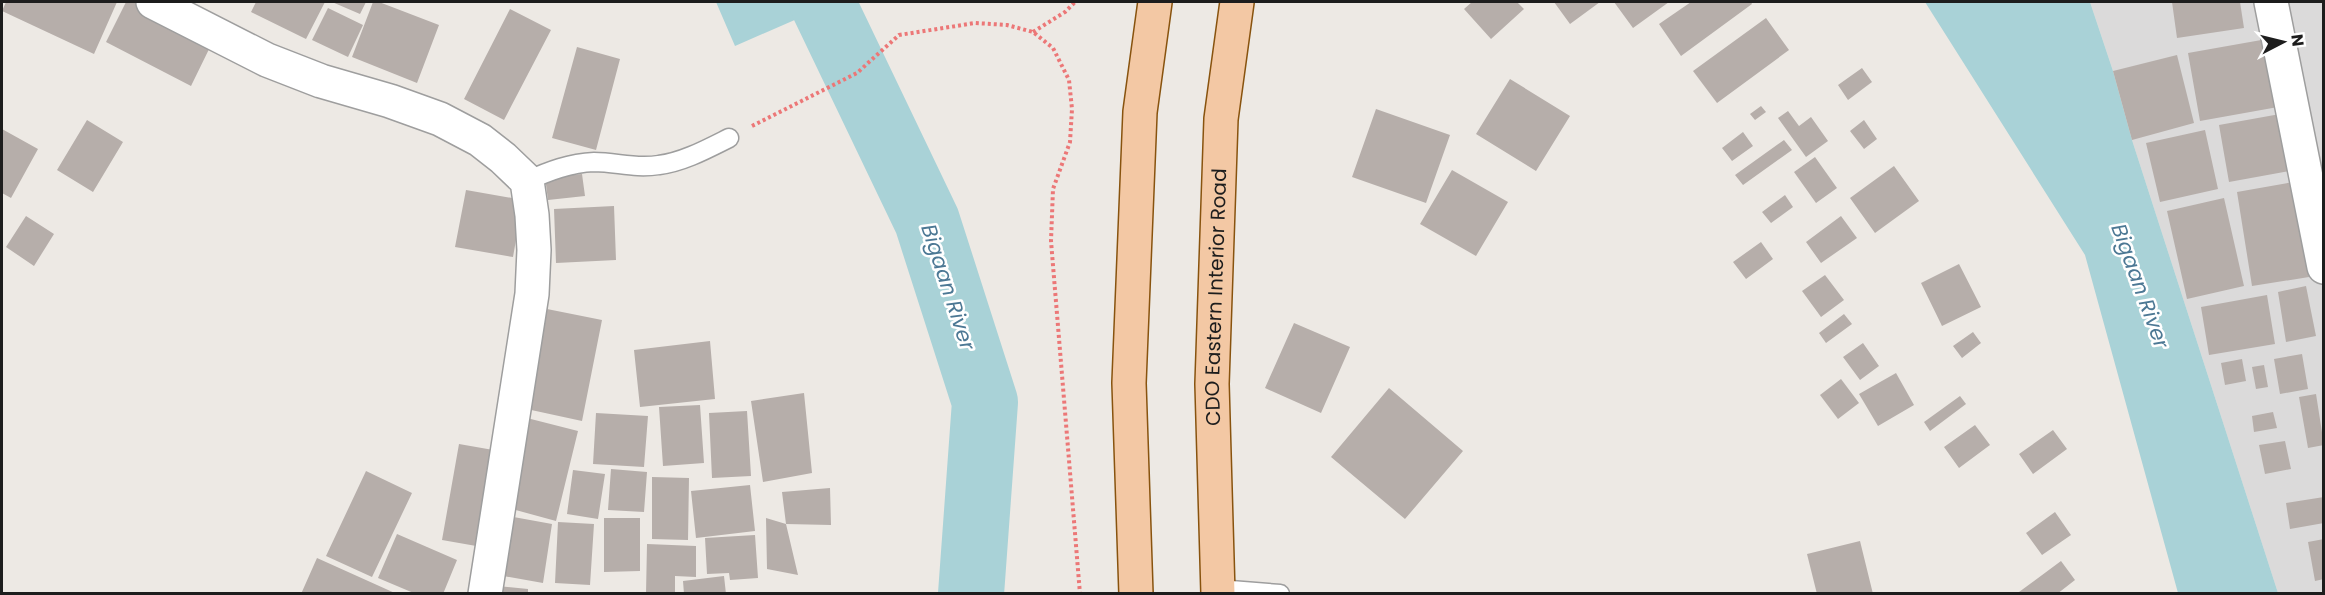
<svg xmlns="http://www.w3.org/2000/svg" width="2325" height="595" font-family="Poppins,sans-serif">
<style>
.residential{fill:#dbdada}
.water{fill:#a9d2d7}
.lines{fill:none;stroke-linecap:round;stroke-linejoin:round}
.river{stroke:#a9d2d7;stroke-width:66}
.building{fill:#b6aeaa}
.lane-casing{stroke:#9e9e9e;stroke-width:21}
.street-casing{stroke:#9e9e9e;stroke-width:36}
.primary-casing{stroke:#88530e;stroke-width:36}
.path{stroke:#ec7777;stroke-width:4;stroke-dasharray:3 3;stroke-linecap:butt}
.lane{stroke:#fff;stroke-width:18}
.street{stroke:#fff;stroke-width:33}
.primary{stroke:#f3c8a4;stroke-width:33}
.labels{text-anchor:middle;stroke-width:5;stroke-linejoin:round;paint-order:stroke}
.street-label{font-size:20px;fill:#1d1d1d;stroke:#fff}
.water-label{font-size:21px;font-style:italic;fill:#4c7894;stroke:#fff}
</style>
<rect width="100%" height="100%" fill="#ede9e4"/>
<path class="residential" d="M2090,2H2323V593H2278L2132,140L2113,71Z"/>
<path class="water" d="M716,2H828L829,5L735,46Z
M1925,2H2090L2113,71L2132,140L2278,593H2178L2085,255Z"/>
<g class="lines">
<path class="river" d="M822,2L927,221L985,402L971,594"/>
</g>
<path class="building" d="M6,2H117L94,54L2,11Z
M126,2H137L213,41L191,86L106,42Z
M256,2H325L306,39L251,12Z
M332,2H366L360,14Z
M373,2H379L439,25L417,83L352,57Z
M1472,2H1517L1524,9L1491,39L1464,9Z
M1554,2H1600L1570,24Z
M1614,2H1669L1633,28Z
M1691,2H1751L1752,4L1681,56L1659,24Z
M2172,2H2240L2244,28L2177,38Z
M328,8L363,25L348,57L312,40Z
M510,9L551,30L504,120L464,99Z
M1766,18L1789,50L1717,103L1693,71Z
M2267,39L2278,107L2200,121L2188,53Z
M577,47L620,59L596,150L552,138Z
M2177,55L2194,123L2132,140L2113,71Z
M1862,68L1872,82L1848,100L1838,85Z
M1510,79L1570,116L1536,171L1476,134Z
M1761,106L1766,112L1755,120L1750,114Z
M1376,109L1450,135L1426,203L1352,177Z
M1788,111L1799,126L1811,117L1828,141L1806,157L1778,118Z
M2280,114L2289,171L2229,182L2219,125Z
M87,120L123,142L93,192L57,170Z
M1864,120L1877,139L1864,149L1850,131Z
M2,129L38,149L11,198L2,193Z
M2205,130L2218,189L2160,202L2146,143Z
M1743,132L1753,146L1732,161L1722,148Z
M1784,140L1792,150L1743,185L1735,175Z
M1815,157L1837,188L1816,203L1794,172Z
M1894,166L1919,201L1875,233L1850,198Z
M1452,170L1508,202L1476,256L1420,224Z
M582,174L585,196L548,200L545,177Z
M2293,182L2309,277L2252,286L2237,192Z
M466,190L523,200L513,257L455,247Z
M1785,195L1793,207L1771,223L1762,212Z
M2224,198L2244,286L2187,299L2167,211Z
M614,206L616,260L556,263L554,209Z
M26,216L54,234L34,266L6,247Z
M1841,216L1857,238L1821,263L1806,242Z
M1761,242L1773,259L1746,279L1733,262Z
M1959,264L1981,307L1942,326L1921,283Z
M1825,275L1844,300L1821,317L1802,291Z
M2306,286L2316,336L2286,342L2278,292Z
M2267,295L2275,344L2209,355L2201,307Z
M542,308L602,320L582,421L522,408Z
M1844,314L1852,324L1826,343L1819,333Z
M1294,323L1350,347L1321,413L1265,388Z
M1973,332L1981,343L1962,358L1953,346Z
M710,341L715,399L640,407L634,350Z
M1863,343L1879,366L1860,380L1843,357Z
M2302,354L2308,389L2280,394L2274,359Z
M2242,359L2246,381L2225,385L2221,363Z
M2264,365L2268,387L2256,389L2252,367Z
M1896,373L1914,405L1878,426L1859,394Z
M1841,379L1859,403L1838,419L1820,395Z
M1389,388L1463,451L1405,519L1331,457Z
M804,393L812,473L763,482L751,401Z
M2316,394L2324,445L2308,448L2299,397Z
M1960,396L1966,404L1930,431L1924,422Z
M700,405L704,463L663,466L659,407Z
M747,411L751,476L712,478L709,413Z
M2273,412L2277,428L2254,432L2252,416Z
M596,413L648,416L644,467L593,464Z
M523,417L578,431L556,521L501,506Z
M1975,425L1990,445L1959,468L1944,447Z
M2053,430L2067,449L2033,474L2019,454Z
M2285,441L2291,469L2265,474L2259,445Z
M459,444L499,451L482,547L442,540Z
M611,469L647,472L644,512L608,510Z
M573,470L605,474L598,519L567,514Z
M366,471L412,493L372,577L326,556Z
M652,477L689,478L688,540L652,539Z
M750,485L755,531L696,538L691,491Z
M830,488L831,525L786,524L782,492Z
M2324,497V523L2290,529L2286,503Z
M2055,512L2071,535L2042,555L2026,533Z
M508,516L552,524L543,583L498,575Z
M604,518H640V571L604,572Z
M766,518L786,524L798,575L767,569Z
M558,522L594,524L590,585L555,583Z
M397,534L457,560L443,594H416L378,578Z
M755,535L758,578L730,580L729,573L707,574L705,538Z
M2324,539V579L2315,581L2308,542Z
M1860,541L1873,594H1817L1807,554Z
M647,544L696,546V577L675,576V594H646Z
M317,558L397,594H301Z
M2061,561L2075,580L2057,594H2021L2019,592Z
M724,576L726,594H684L683,581Z
M498,586L528,589V594H496Z"/>
<g class="lines">
<g class="lane-casing">
<path id="lane" d="M527,181C549,171 570,163 594,162C617,162 634,169 659,165C683,162 707,149 729,138
M1218,589L1280,594"/>
</g>
<g class="street-casing">
<path id="street" d="M153,2L267,60L321,81L390,101L440,119L480,140L503,158L527,181L532,215L534,250L532,294L485,594
M2271,2L2324,267"/>
</g>
<g class="primary-casing">
<g id="primary">
<path d="M1136,594L1129,383L1140,112L1155,2"/>
<path id="s1" d="M1218,594L1212,384L1221,119L1237,2"/>
</g>
</g>
<path class="path" d="M1033,32L1065,12L1075,2
M752,126L857,73L899,35L975,23L1007,25L1033,32L1053,48L1069,80L1072,109L1070,142L1053,189L1051,241L1080,594"/>
<use href="#lane" class="lane"/>
<use href="#street" class="street"/>
<use href="#primary" class="primary"/>
</g>
<g class="labels">
<g class="street-label">
<text dy="7" stroke="none"><textPath href="#s1" startOffset="297">CDO Eastern Interior Road</textPath></text>
</g>
<g class="water-label">
<text transform="translate(2140 286) rotate(70)" y="7">Bigaan River</text>
<text transform="translate(948 287) rotate(72)" y="7">Bigaan River</text>
</g>
</g>
<rect width="2325" height="595" fill="none" stroke="#1d1d1d" stroke-width="6"/>
<g transform="translate(2283 42) rotate(83)" stroke="#ffffff" stroke-width="4.5" paint-order="stroke">
<path d="M0-4.5L10 22L0 15L-10 22Z" fill="#1d1d1d"/>
<text y="-9" font-size="16" font-weight="bold" text-anchor="middle" fill="#1d1d1d">N</text>
</g>
</svg>
